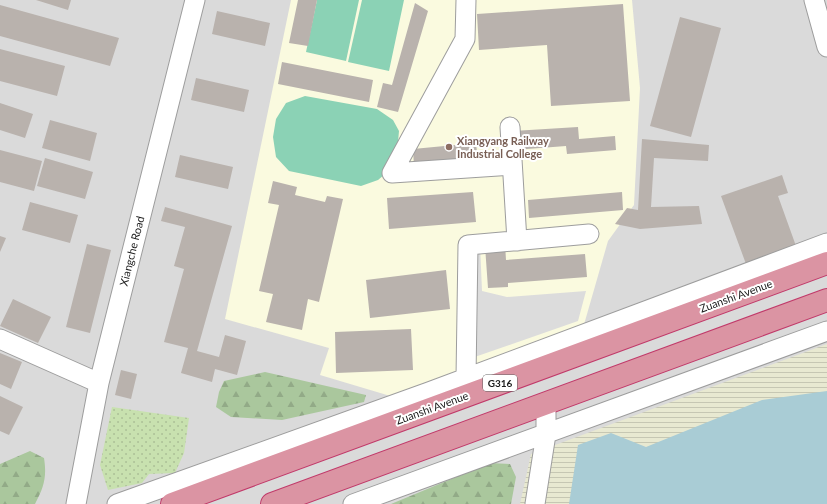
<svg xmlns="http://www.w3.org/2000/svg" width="827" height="504" font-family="Lato,sans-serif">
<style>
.residential{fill:#dadada}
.education{fill:#fafadf}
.farmland{fill:url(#farmland-rules)}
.grass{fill:url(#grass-dots)}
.forest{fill:url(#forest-firs)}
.pitch{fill:#8bd2b5}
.parking{fill:#dcdcdc}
.water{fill:#a9ccd5}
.building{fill:#b9b2ad}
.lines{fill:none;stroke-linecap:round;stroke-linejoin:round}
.minor-casing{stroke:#9d9d9d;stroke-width:21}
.highway-casing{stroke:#c13a6a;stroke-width:24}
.minor{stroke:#fff;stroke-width:19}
.highway{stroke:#db94a3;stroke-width:22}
.education-dot{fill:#8d6e63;stroke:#fff;stroke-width:1.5}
.labels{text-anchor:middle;stroke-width:4;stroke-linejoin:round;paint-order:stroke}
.shield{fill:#fff;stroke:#606060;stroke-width:1}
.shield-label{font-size:10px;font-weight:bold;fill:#1c1c1c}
.education-label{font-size:11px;font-weight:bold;fill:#785e54;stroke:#fff;text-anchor:start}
.street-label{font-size:11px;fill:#1c1c1c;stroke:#fff}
</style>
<defs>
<pattern id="farmland-rules" width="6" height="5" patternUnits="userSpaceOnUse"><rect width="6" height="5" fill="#e8e9d1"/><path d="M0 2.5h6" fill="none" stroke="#c6c7b3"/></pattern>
<pattern id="grass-dots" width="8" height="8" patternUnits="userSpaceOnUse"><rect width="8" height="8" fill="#c8e1af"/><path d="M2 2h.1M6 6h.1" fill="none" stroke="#abc096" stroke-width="1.8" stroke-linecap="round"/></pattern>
<pattern id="forest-firs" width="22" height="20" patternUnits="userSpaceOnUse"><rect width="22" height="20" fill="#aac79d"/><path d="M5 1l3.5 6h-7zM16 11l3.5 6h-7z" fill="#92aa87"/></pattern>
</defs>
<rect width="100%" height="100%" fill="#ece9e4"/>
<path class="residential" d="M0,0H827V504H0Z"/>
<path class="education" d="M291,0H632L640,88L634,205L608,241L583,328L397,398L320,375L329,348L225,319Z"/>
<path class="farmland" d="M827,344V504H520L531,454Z"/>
<path class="grass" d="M112,407L189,418L184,453L175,473L149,474L142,483L108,490L100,465Z"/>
<path class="forest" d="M265,372L366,395L364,402L282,420L231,417L216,407L219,392L224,381Z
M30,451L44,458C47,477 44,487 35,504H0V464Z
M490,463L510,464L516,477L511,504H391Z"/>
<path class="pitch" d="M317,0H359L346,61L306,52Z
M362,0H404L389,71L348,62Z
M305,96L377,109L393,120L399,131L397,153L392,168L378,180L361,186L289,171L276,157L273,137L276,119L286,103Z"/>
<path class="parking" d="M480,244L482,291L507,297L586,291L578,321L466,360L468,245Z"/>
<path class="water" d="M827,391V504H569L578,445L611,433L646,447L762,400Z"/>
<path class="building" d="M36,0H71L68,10Z
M298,0H317L308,46L289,43Z
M415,3L428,11L398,112L377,107L383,83L392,85Z
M623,4L630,101L551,106L547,45L479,50L477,14Z
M0,5L119,38L110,66L0,36Z
M217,11L270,23L265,46L212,34Z
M680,17L721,28L691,137L650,126Z
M0,49L65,66L57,96L0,81Z
M282,62L373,80L369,102L278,84Z
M196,78L249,90L244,112L191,100Z
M0,103L33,114L25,138L0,130Z
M50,120L97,133L90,161L42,148Z
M578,127L579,139L615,136L616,150L567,154L566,146L514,150L513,131Z
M642,139L709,145L708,161L654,158L651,207L699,206L702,224L640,229L615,224L627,208L638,210Z
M476,143L478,161L414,167L413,149Z
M0,150L42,161L34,191L0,182Z
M180,155L233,167L228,189L175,177Z
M45,158L93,172L85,199L37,186Z
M782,175L788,193L778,196L796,246L746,264L721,196Z
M273,181L297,187L295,195L325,202L327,196L343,199L319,302L308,299L302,330L266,322L273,294L259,291L279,205L268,203Z
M473,192L476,222L389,229L387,198Z
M622,192L623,210L529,218L528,200Z
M30,202L78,215L70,243L22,230Z
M165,207L232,226L197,351L219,357L225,335L246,341L237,375L215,369L212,382L181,373L188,348L164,342L184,269L174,266L185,227L161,221Z
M0,236L6,238L0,252Z
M87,244L111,250L90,333L66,327Z
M505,244L506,260L585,254L587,277L508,283V287L488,288L485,246Z
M446,270L450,309L370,318L366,280Z
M13,299L51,317L38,343L0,326Z
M411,329L413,370L336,373L335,332Z
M0,353L22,362L11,389L0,384Z
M121,370L137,374L131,399L115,395Z
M0,396L23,407L9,435L0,431Z"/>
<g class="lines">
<g class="minor-casing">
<path id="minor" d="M814,0L827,47
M510,127L517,241
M392,173L465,39L466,0
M392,173L512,165
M0,339L99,383
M466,378L468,245L589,234
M76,504L99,383L195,0
M117,504L429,392L827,243
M353,504L827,331
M535,504L546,434V403"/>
</g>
<g class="highway-casing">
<path id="highway" d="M172,504L827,263
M272,504L827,300"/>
</g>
<use href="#minor" class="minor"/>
<use href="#highway" class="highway"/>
</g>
<circle class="education-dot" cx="449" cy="147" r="4"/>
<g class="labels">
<rect class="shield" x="483" y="375" width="34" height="16" rx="3"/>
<g class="shield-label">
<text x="500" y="387">G316</text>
</g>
<g class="education-label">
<text x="457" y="145">Xiangyang Railway<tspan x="457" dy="13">Industrial College</tspan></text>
</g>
<g class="street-label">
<text transform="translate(132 251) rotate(-76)" y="4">Xiangche Road</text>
<text transform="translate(736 296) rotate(-20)" y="4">Zuanshi Avenue</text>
<text transform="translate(432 408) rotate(-20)" y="4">Zuanshi Avenue</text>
</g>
</g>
</svg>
